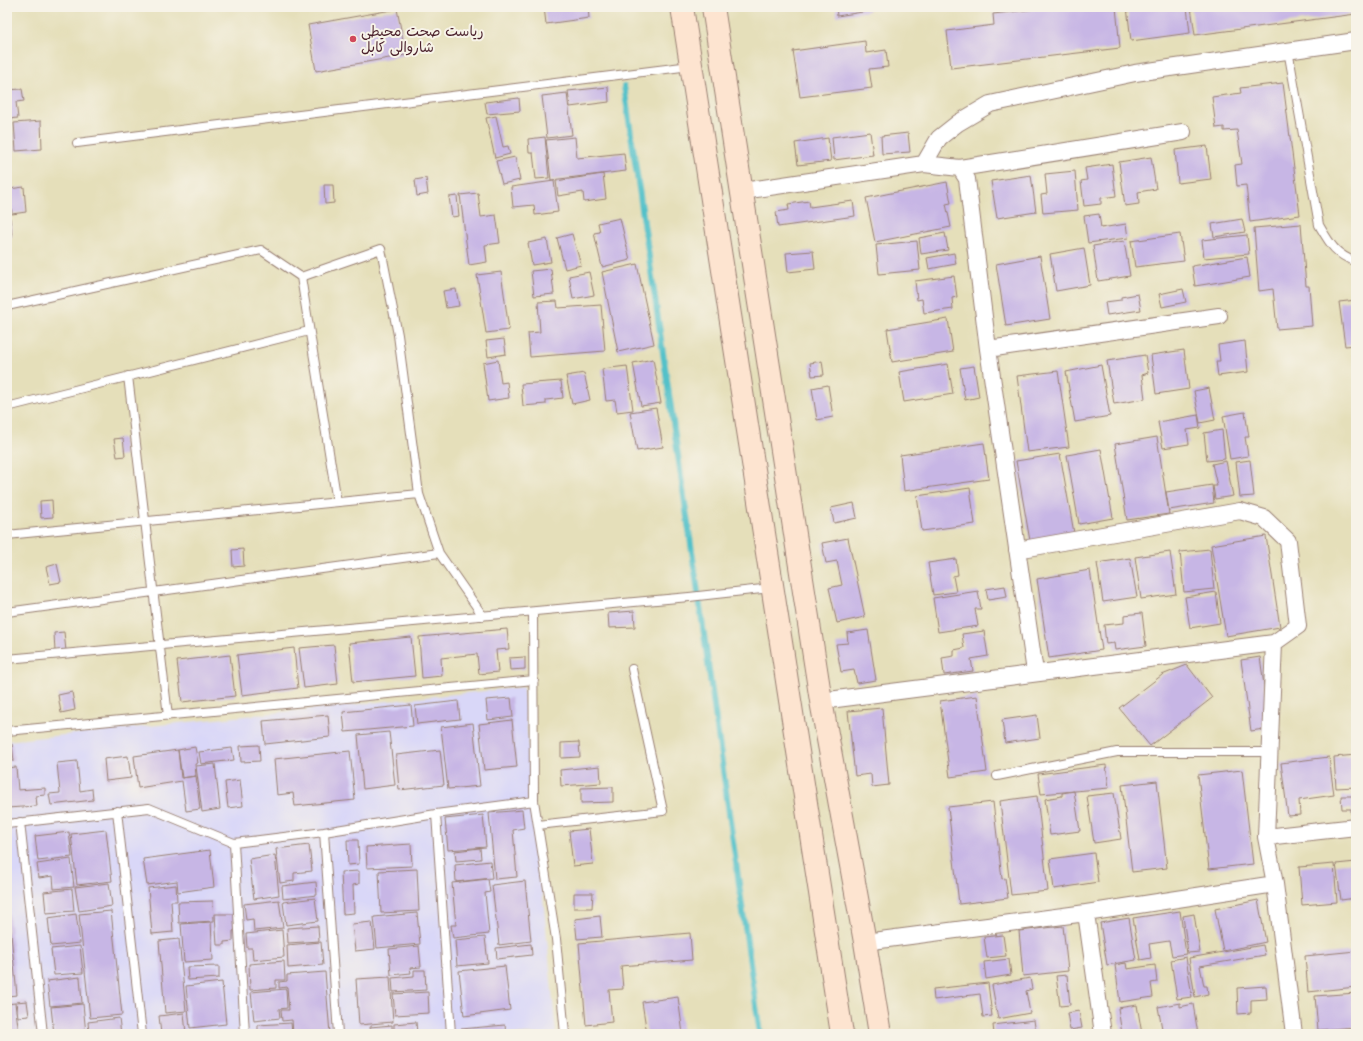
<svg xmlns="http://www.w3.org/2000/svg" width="1363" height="1041" font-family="'Shantell Sans','Playpen Sans Arabic',sans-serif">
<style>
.built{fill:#d9d7f8}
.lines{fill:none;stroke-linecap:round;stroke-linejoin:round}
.stream{stroke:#53c1c9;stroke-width:6}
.building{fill:#c7b6e5}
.lane-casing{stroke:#987f72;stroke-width:10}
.street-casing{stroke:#987f72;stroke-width:18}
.secondary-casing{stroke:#987f72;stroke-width:24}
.lane{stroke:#fff;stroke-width:8}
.street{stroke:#fff;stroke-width:16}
.secondary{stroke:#fde4d0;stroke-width:22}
.poi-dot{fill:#d1495b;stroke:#f7f3e8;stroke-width:1.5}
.labels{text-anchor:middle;stroke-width:4;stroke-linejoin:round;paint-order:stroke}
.poi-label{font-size:14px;fill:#4a1f2b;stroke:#f7f3e8;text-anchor:start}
</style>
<rect width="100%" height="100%" fill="#f7f3e8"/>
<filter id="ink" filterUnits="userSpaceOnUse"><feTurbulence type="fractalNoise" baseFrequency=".025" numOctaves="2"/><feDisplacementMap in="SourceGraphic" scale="8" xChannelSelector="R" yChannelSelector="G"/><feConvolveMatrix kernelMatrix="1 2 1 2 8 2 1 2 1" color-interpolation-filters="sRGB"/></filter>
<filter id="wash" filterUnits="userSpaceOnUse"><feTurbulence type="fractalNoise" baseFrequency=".012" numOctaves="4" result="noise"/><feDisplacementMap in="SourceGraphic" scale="16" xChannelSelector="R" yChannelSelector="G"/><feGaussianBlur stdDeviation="0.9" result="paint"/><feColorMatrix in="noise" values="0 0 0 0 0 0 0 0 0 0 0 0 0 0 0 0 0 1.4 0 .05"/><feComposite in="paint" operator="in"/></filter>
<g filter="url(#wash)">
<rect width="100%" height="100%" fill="#e5dfba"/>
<path class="built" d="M523,687L556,1034H7V741Z"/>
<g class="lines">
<path class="stream" d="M624,86L700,606L760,1034"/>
</g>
<g id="blocks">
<path class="building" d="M518,7H533V8L518,10Z
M544,7H588L589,18L546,24Z
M836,7H868L869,11L837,16Z
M1054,7H1116L1120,48L951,68L947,31L994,25L993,14Z
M1127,7H1187L1190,33L1131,41Z
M1191,7H1356V14L1195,35Z
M397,9L406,55L316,71L308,25Z
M865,41L866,53L886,50L888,67L869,69L872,88L800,97L793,51Z
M1283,83L1300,215L1250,222L1246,185L1237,186L1235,165L1242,164L1237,130L1224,131V127L1216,128L1212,97L1241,93L1240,88Z
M608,87L609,102L570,107L568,91Z
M22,89L24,101L16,102L18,118L7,119V90Z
M567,93L572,135L547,138L542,96Z
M519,98L520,111L487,114L485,102Z
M496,116L503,147L508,146L510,154L495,158L486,118Z
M41,121L42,149L16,151L14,123Z
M870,132L873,155L834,160L832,137Z
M908,133L910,152L882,154L881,136Z
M545,137L549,178L536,179L533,153H529L528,139Z
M575,137L577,158L624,153L626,171L551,180L546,140Z
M828,138L831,161L798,165L795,143Z
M1207,146L1211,179L1178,183L1175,150Z
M515,157L520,180L502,184L496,161Z
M1151,157L1156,189L1138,192L1139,204L1125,206L1119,162Z
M1112,164L1116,196L1101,198V204L1084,206L1081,181L1087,180L1085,168Z
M1075,171L1078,210L1043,213L1041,195L1047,194L1045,174Z
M603,174L606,199L584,202L583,192L558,196L556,181Z
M1031,175L1036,212L997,218L991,181Z
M426,178L428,194L417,196L415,180Z
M554,181L558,212L535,215L534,205L513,207L511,187Z
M947,182L951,203L946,204L951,227L875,242L866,198Z
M324,185H333L334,203L325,204Z
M24,187L26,212L12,214L9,189Z
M478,193L481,217L496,215L500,243L485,245L487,262L469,265L460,195Z
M457,196L459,216L452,217L449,197Z
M809,201L810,207L853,201L855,216L778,227L776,212L789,210L788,204Z
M1099,214L1101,228L1126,224L1128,238L1088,243L1084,216Z
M7,218H10L12,237L7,238Z
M620,218L630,260L602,267L594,233L600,232L598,223Z
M1242,219L1245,232L1214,237L1212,224Z
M1301,224L1306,286H1309L1312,326L1277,329L1273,289L1259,291L1254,228Z
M945,233L948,250L921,254L919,238Z
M572,234L581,265L565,269L557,238Z
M1180,234L1184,261L1135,267L1131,241Z
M1247,235L1249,254L1204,258L1202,240Z
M547,239L551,262L532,265L528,243Z
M917,241L920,270L879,274L876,245Z
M1124,241L1130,276L1098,281L1093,246Z
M1084,248L1090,285L1056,291L1050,254Z
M813,251L815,269L788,272L786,253Z
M954,253L956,264L929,269L927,258Z
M1040,256L1050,319L1006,326L996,264Z
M1247,257L1250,277L1195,286L1192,266Z
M637,264L654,344L618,352L602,272Z
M551,269L554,294L534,296L531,271Z
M501,272L509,330L486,333L477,275Z
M589,272L594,295L573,299L569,276Z
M954,276L957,297L952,298L953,309L924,313L922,299L917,300L915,281Z
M456,289L459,306L446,308L443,291Z
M1183,289L1186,302L1162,307L1159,294Z
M1138,294L1141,310L1107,315L1105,302L1121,300V297Z
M1356,300V345L1345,346L1339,302Z
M557,301L558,308L601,305L605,351L530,357L528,333L540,332L538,302Z
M948,319L953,352L892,362L887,329Z
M504,339L506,354L488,357L486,341Z
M1245,341L1248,372L1218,376L1216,361H1220L1218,345Z
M1184,350L1189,389L1156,394L1151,355Z
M1145,355L1148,373L1142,375L1145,399L1114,404L1107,361Z
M653,359L661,403L641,406L633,363Z
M498,360L501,383L507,382L509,398L488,401L483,363Z
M822,361L824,375L812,376L810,363Z
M948,364L953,394L904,402L899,372Z
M1101,365L1110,416L1075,422L1066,372Z
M627,366L633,410L617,412L615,400L606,401L602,369Z
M974,366L979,397L965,400L960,368Z
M1058,371L1069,447L1027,452L1017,376Z
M584,373L590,400L572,404L566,376Z
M561,381L563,398L546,400V404L523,406L521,384Z
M828,385L833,417L817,420L812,388Z
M1209,388L1215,420L1200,423L1194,391Z
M656,408L663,447L637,451L630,412Z
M1245,412L1249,437H1245L1248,456L1230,459L1223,416Z
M1198,415L1200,428L1187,430L1189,444L1163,448L1158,422Z
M1222,430L1225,459L1207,461L1204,433Z
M1157,437L1169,514L1127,520L1115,444Z
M123,438L125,456L117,457L114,439Z
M984,443L989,479L904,491L900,455Z
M1101,449L1113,518L1079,524L1067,455Z
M1060,454L1074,533L1030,541L1016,461Z
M1250,460L1254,496L1240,497L1236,462Z
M1226,461L1233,496L1215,499L1213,486H1217L1212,464Z
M1212,485L1214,503L1169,510L1166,492Z
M970,488L975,524L922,531L917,496Z
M52,500L53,517L41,518L40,501Z
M854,503L857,518L834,523L831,508Z
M1266,536L1280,627L1226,636L1211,545Z
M848,538L865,617L837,623L829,588L842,585L837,561L826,563L822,543Z
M243,549L244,566L233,567L232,550Z
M1210,549L1214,589L1184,592L1180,552Z
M1170,552L1176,594L1141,599L1135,557Z
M1130,558L1137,597L1103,602L1097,563Z
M956,559L958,575L953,576L956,592L933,595L928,563Z
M57,564L61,582L50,584L46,567Z
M1090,570L1102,650L1049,658L1037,579Z
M1005,586L1007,597L988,600L986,589Z
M978,591L981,609H975L978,626L938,632L933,598Z
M1216,592L1220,623L1190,628L1185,597Z
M634,611L635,627L609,628L608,613Z
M1142,613L1146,646L1115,650L1114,643L1106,644L1104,625L1124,623V615Z
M507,629L509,649L496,650L498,672L479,674L477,654L441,658L442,676L422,678L419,637Z
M868,630L876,680L857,683L854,670L841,672L836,644L848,643L847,633Z
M984,631L988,656L971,659L973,671L944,675L942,658L954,656V650L964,648L962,634Z
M64,632L66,651L55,652L54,633Z
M411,637L415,676L353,682L349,643Z
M334,645L338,684L304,688L299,648Z
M294,648L298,688L242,695L237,655Z
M230,655L235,696L182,702L177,661Z
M525,657V669L510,670L509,658Z
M1260,657L1270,728L1251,731L1241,660Z
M1187,665L1212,698L1150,746L1119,708L1162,675Z
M72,692L75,710L61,713L58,695Z
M977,696L987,772L950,777L940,701Z
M511,698L513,717L488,720L486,700Z
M458,701L460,719L417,724L415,706Z
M411,705L413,726L345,732L343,712Z
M882,708L889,785L872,787L871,774L855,776L848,711Z
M328,715L330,737L265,744L263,721Z
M1037,715L1040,738L1005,743L1002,720Z
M512,720L517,767L484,770L479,724Z
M473,723L480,786L448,789L441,727Z
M389,732L395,785L363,789L358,735Z
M579,742L580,757L561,758V743Z
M7,744H12L14,761H7Z
M259,745L260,761L241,762L240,746Z
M195,747L198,763L195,764L196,776L182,778L178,750Z
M232,748L234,760L201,764L199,752Z
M178,750L181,778L196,776L200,809L186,811L182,781L138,788L134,756Z
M440,750L444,785L399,790L396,755Z
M350,751L355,800L295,806L293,793L277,795L274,759Z
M1356,755V787L1336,788L1334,757Z
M128,756L131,778L106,781L104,759Z
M1329,757L1334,795L1299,800L1300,815L1288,816L1281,763Z
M77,761L80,791L92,789L93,800L51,805L49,794L60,793L57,763Z
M215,764L220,809L202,812L196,766Z
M1106,765L1109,788L1041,794L1038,774Z
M600,766L601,783L561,786L560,770Z
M16,767L18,790L45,788V795L36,796L37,806L7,808V768Z
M1242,770L1253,864L1209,869L1198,775Z
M240,780L243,806L228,808L225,782Z
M1157,781L1167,868L1132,872L1122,785Z
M613,787V802L581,803V788Z
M1353,790H1356V814H1351V809H1342L1341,796H1353Z
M1074,791L1080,831L1050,835L1045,799L1062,796V793Z
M1114,793L1121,839L1094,843L1087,796Z
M1037,796L1048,891L1011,895L1000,801Z
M993,802L1002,879L1005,878L1008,898L959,904L948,807Z
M522,810L524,828L513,830L517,877L495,879L489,813Z
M483,815L486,847L448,850L445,819Z
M589,829L593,864L573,866L569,831Z
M106,830L112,881L77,885L71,834Z
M69,832L72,857L38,861L35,836Z
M347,840H358L359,864L348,865Z
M411,844L412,866L367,868L366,847Z
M309,845L312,871L294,873V881L280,883L276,849Z
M480,848L481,859L456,861L455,851Z
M210,850L214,887L178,892L177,881L147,885L143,859Z
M1094,853L1098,882L1054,889L1050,859Z
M275,855L279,895L254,899L249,859Z
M71,859L74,887L54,889L53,876L39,878L37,864Z
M490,861L492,878L456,882L455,865Z
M1356,862V898L1341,900L1336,864Z
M1334,864L1337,902L1302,905L1299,867Z
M417,869L419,911L381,913L379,871Z
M359,871V884L353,885L354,913L343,914L341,872Z
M488,879L490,892L485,893L489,934L453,938L451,925H456L452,883Z
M525,881L531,941L499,945L492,885Z
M316,882L317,895L283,899L282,886Z
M109,883L112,906L79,911L75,887Z
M176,885L177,901H171L173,932L152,934L148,888Z
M72,889L74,911L46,913L44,892Z
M574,893H593L592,908H574Z
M315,898L318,921L286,925L283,902Z
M279,900L283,928L254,931L253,919L246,920L244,904Z
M1258,900L1266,942L1223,951L1215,909Z
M213,901L214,921L179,923L178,902Z
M111,911L122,1015L90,1018L79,914Z
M1180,911L1186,954L1172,956L1169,941L1149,944L1151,958L1140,960L1133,918Z
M417,913L420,944L377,948L374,917Z
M7,914H9L17,995L7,996Z
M76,914L80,943L51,946L48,918Z
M215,914H236L237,930L233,931V941L224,942V945H217Z
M1194,914L1200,952L1188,953L1183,916Z
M600,916L602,937L577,939L575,919Z
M1129,918L1136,960L1107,965L1100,923Z
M211,922L213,960L184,962L181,924Z
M372,922L375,949L355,951L352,924Z
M318,926L319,941L288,943L287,928Z
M1063,926L1068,971L1023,976L1019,931Z
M282,930L284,957L253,960L252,948H247L246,934Z
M690,933L692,960L621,966L623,989L609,990L612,1022L586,1025L579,943Z
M1003,935L1006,956L987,958L984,937Z
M485,937L488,963L457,966L455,940Z
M179,939L186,1011L165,1013L159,941Z
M321,942L323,965L288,968L287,945Z
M531,944L532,955L497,959L496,948Z
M1263,945L1265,955L1200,966L1204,986H1207L1208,994L1195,997L1189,958Z
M80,946L83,973L54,975L51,949Z
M419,946L421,967L410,968L411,973L391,975L389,949Z
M1356,951V987L1308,992L1305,956Z
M1186,957L1192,997L1177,999L1171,960Z
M1009,959L1011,975L986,979L984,962Z
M284,961L285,980H276V988L250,990L249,964Z
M1126,963L1127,969L1155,965L1157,982L1151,983L1153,997L1120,1002L1115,965Z
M219,966V978L188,980L187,967Z
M505,966L510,1010L464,1016L459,971Z
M414,970H425L426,990L393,992L392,978L414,976Z
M325,972L330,1034H293L292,1020L282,1021L281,1010H289L287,987L279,988V982L287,981V975Z
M1067,975L1070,1005L1060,1006L1056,976Z
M80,977L82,1003L50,1006L47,981Z
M390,977L393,1022L359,1025L356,979Z
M1030,978L1032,989L1026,991L1030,1013L998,1019L992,985Z
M222,982L226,1024L190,1028L186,986Z
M988,983L992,1016L983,1017L980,994L934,1000L933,989Z
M1266,986L1267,999L1251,1000V1013L1238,1014L1237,988Z
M286,989L287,1008L279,1009L280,1018L254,1021L251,992Z
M428,992L429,1013L395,1015L393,994Z
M1356,993V1027L1318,1030L1315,996Z
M678,997L683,1034H647L642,1002Z
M27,1001L29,1016L18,1017L16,1002Z
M15,1003L19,1034H7V1004Z
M1180,1003V1007L1193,1004L1198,1034H1163L1158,1007Z
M83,1004L86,1034H54L51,1007Z
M1137,1005L1142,1034H1122L1118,1008Z
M1079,1011L1082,1028L1070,1030L1067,1013Z
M184,1013L186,1034H161L159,1016Z
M119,1018L121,1034H89L88,1022Z
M1034,1020L1036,1034H994L993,1025Z
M416,1022L417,1034H394V1024Z
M291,1023L292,1034H258V1025Z
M392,1025V1034H371L370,1027Z
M505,1025L506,1034H462L461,1029Z"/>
</g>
</g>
<g filter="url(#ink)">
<use href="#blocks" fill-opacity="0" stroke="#987f72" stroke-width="1"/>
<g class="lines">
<g class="lane-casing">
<path id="lane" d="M1288,50L1319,225C1330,244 1335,254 1356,262
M77,143L690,66
M7,306L261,250L301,277
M128,376L168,716
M7,407L309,331
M337,502L301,277L381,249L398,335L419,494L439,553L483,616
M7,535L419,494
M7,612L439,553
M533,612L534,801L556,939L565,1034
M7,659L689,597L771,588
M7,731L534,680
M997,776L1117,752H1271
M117,811L142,1034
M436,814L451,1034
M20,822L43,1034
M7,824L149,808L234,843L324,832L436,814L534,801
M538,825L663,811L632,669
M324,832L338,1034
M234,843L245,1034"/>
</g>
<g class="street-casing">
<path id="street" d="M924,164L960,168L967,179L988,349L1035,672
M960,168L1183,132
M743,191L924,164L939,138L958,123L990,104L1135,73L1356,41
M988,349L1219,316
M1274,643L1266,837L1275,884L1294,1034
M821,701L1274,643L1298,626L1288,541L1264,518L1240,511L1017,550
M1266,837L1356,827
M1086,913L1103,1034
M865,942L1086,913L1275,884"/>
</g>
<g class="secondary-casing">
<path id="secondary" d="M682,7L842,1034
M713,7L821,701L865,942L880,1034"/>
</g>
<use href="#lane" class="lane"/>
<use href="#street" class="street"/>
<use href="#secondary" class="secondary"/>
</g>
</g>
<circle class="poi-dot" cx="353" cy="39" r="4"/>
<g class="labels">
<g class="poi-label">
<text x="361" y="36">ریاست صحت محیطی<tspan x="361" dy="16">شاروالی کابل</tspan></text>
</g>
</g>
<rect width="1363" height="1041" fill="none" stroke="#f7f3e8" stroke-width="24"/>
</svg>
